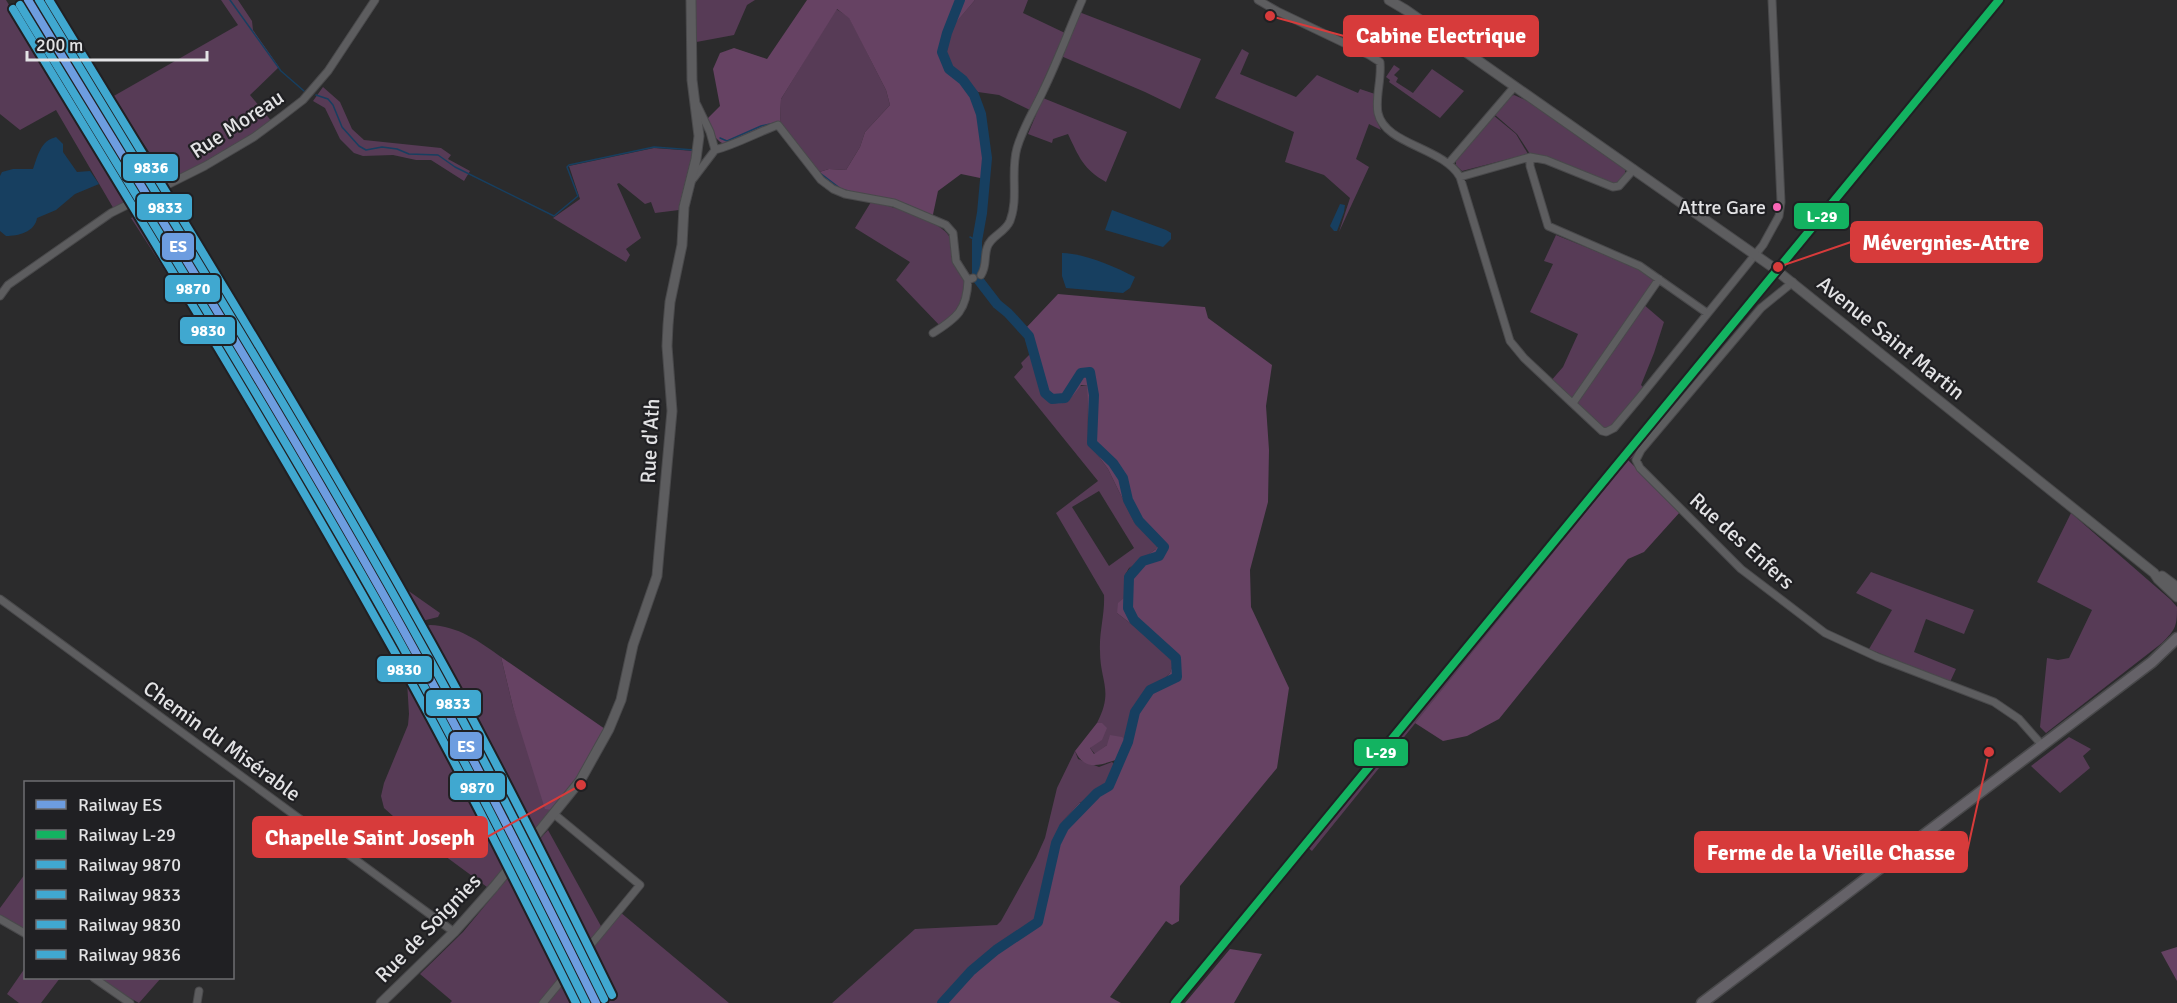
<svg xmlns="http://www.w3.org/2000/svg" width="2177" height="1003" font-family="Signika,sans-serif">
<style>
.green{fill:#573b56;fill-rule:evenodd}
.forest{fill:#664263}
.water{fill:#173f60}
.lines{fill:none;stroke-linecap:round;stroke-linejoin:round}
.stream{stroke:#173f60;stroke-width:1.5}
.river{stroke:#173f60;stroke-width:10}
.minor-casing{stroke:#49494b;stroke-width:9}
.tertiary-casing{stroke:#49494b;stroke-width:11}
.primary-casing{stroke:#49494b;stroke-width:13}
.minor{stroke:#5d5d5f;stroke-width:7}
.tertiary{stroke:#5d5d5f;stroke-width:9}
.primary{stroke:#656268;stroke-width:10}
.rail-1-casing{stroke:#202023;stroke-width:12}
.rail-2-casing{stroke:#202023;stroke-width:12}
.rail-3-casing{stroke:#202023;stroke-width:12}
.rail-4-casing{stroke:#202023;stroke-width:12}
.rail-5-casing{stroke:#202023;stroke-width:12}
.rail-6-casing{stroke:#202023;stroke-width:12}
.rail-1{stroke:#6d9de0;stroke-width:8}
.rail-2{stroke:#13b361;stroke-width:8}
.rail-3{stroke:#40a8d0;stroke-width:8}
.rail-4{stroke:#40a8d0;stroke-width:8}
.rail-5{stroke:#40a8d0;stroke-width:8}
.rail-6{stroke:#40a8d0;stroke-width:8}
.bus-dot{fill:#fa66b7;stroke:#202023;stroke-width:2}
.labels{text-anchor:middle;stroke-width:4.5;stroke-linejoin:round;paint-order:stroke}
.bus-label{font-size:20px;fill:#e3e3e5;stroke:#202023;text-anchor:end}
.street-label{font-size:21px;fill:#e3e3e5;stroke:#202023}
.leader{fill:none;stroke:#d73b3b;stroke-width:2}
.callout-dot{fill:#d73b3b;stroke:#202023;stroke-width:2}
.callout{fill:#d73b3b;stroke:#d73b3b;stroke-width:2}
.callout-label{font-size:22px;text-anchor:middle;font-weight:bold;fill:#fff}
.line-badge{stroke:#202023;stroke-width:2}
.badge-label{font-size:16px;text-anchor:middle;font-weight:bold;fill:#fff}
</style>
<rect width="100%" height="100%" fill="#2b2b2c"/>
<path class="green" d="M0,0H6L132,203L115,211L56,110L20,130L0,114Z
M221,0H238L252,21L253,30L279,67L250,95L273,123L205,166L168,180L112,97L238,25Z
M691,0H755L747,5L734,35L691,43Z
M975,0H1028L1023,13L1065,33L1030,110L999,95L978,92L950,67L943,52L956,22Z
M836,9L849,17L886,90L890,105L865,132L860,147L846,170L829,169L819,172L780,123L781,99Z
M1079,12L1201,59L1180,109L1145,92L1061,56Z
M1242,49L1249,53L1240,74L1296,97L1317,75L1358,93L1360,89L1375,94V117L1381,130L1369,124L1356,159L1369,167L1339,232L1350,198L1324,175L1285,162L1294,132L1215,98Z
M1394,65L1400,69L1394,75L1398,78L1396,82L1413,93L1432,69L1464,91L1440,118L1389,82L1390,80L1386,77Z
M323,87L340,102L352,129L364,140L441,148L451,155L448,159L470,171L464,181L431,160H416L393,155L363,156L354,153L340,139L325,108L313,101Z
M1514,95L1532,103L1625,169C1626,176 1621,181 1615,184L1530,154L1517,134L1494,114L1509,97Z
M1043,98L1127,132L1106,182C1083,169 1079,157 1068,134L1053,139L1052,143L1028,134Z
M1493,115L1516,134L1528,154L1462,171L1456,165V159Z
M654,148L694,151L679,210L655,213L651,202L645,204L619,183L617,184L641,238L626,249L630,255L626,262L553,218L580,199L569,166Z
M177,199L187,221L386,571L393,580L440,613L438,617L418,622L404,598L396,602L162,209Z
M871,202C888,205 946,221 951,240C952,244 951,249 951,254C953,266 959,273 967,283L965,309L943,329L896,280L910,262L855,228Z
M145,211L365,581L410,662L512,858L487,887L403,825L384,808L381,796L384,783L408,725L409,714L406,665L396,640L206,334L131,218Z
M1556,235L1640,269L1656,283L1643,304L1664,322L1654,353L1641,385L1646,390L1606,432L1550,382L1563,367L1578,334L1530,312L1553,264L1544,261Z
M1029,335L1043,392L1087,385L1088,442L1108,469L1134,522L1157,545L1156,549L1129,568L1125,575L1124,598L1117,613L1162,648L1173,664L1170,673L1152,693L1130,745H1107L1095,754L1090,748L1102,723H1097C1114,690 1100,682 1100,651C1099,632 1105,614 1104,595L1056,513L1098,481L1014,377L1023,367L1021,363L1030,354L1025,339ZM1099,491L1134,548L1109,566L1072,507Z
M1636,447L1638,449L1632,458L1628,460L1312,851L1307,847Z
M2071,513L2171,600L2177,607C2177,626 2176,629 2162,643L2046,733L2040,727L2047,658L2058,660L2069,658L2092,610L2037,582Z
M1871,572L1974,610L1964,634L1926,619L1914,652L1956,669L1950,682L1869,649L1892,610L1856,593Z
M430,625C458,626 479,641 501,657L513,707L552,810L524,841L508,805L417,643L427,637L422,628Z
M2069,737L2091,749L2083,756L2090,768L2060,793L2031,766Z
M1075,751L1078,759L1099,767L1112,762L1115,765L1108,784L1086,800L1079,803L1063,821L1046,873L1037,921L995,949L970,970L940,1003H832L915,929L997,925L1001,921L1036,858L1045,838L1057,788Z
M548,830L602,928L580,954L529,851Z
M517,867L569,969L540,1003H450L452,1001L420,974L463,932Z
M25,874V934L0,919V908Z
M620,912L729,1003H604L582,958Z
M25,968L26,978H60L41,1003H19L7,994Z
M570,973L585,1003H545Z
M94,978H161L139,1003Z"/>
<path class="forest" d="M807,0H975L947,33L942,52C944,58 946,65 950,69C957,78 966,83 972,93C986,114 987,154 985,179L961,174L938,191L932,219L909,209L845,194L816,173L829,169L846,170L860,147L865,132L890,105L886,90L849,18L837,9L781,99L780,123L727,145C714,141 712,131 707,119L720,106L713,69L720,53L734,48L767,59Z
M1058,294L1205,307L1208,318L1272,365L1266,406L1269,450L1268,502L1250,570L1251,607L1289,688L1277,768L1180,886L1179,921L1172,925L1166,921L1110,997L1121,1003H942L971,970L996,950L1038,922L1050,866L1063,821L1079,803C1086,802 1105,791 1109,785C1114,778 1116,767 1123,758C1105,762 1087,775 1075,751L1097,723H1102L1107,728L1102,740L1090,748L1094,754L1107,745L1110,735L1122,737L1130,744L1135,714L1170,673L1173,664L1162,648L1117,613L1118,603L1124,598C1125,564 1130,567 1156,549L1157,545L1134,522L1108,469L1088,442L1087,385H1081C1070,401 1058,414 1043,392L1029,335L1025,329Z
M1628,460L1680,512L1644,552L1628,559L1499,719L1467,736L1443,741L1415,723Z
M501,657L605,729L577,780L552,810L545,809L513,707Z
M2177,947V981L2161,952Z
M1230,949L1262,954L1234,1003H1185Z"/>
<path class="water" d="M56,137L63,144V152L77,172L90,171L99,184L75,194L56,210L37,218C35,232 18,236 6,236L0,231V176L2,172L13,169H33C38,156 40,141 56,137Z
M1340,204L1345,205L1344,212L1337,231H1334L1330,226Z
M1112,210L1166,230L1171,233V239L1163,247L1105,230Z
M1062,253C1087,254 1113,266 1135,277L1130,288L1123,293L1066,288L1062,276Z"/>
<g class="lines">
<path class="stream" d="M230,0L281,71L304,91
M316,95L328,99L333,105L342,127L359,146L366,150L382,147L397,149L409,154L438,155L455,167L554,216L578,196L567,167L569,165L654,147L694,150
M720,138L727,141L761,126L775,123
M820,173L841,189L851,192
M905,204L939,219
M970,237L977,241"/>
<path class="river" d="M942,1003L971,971L996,950L1038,922L1056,843L1064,827L1097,793L1109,786L1128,742L1135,712L1150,690L1177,677L1176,658L1134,620L1128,608L1129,577L1143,561L1159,556L1164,547L1139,521L1128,500L1123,478L1113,463L1092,443L1094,395L1090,372L1081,373L1065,398L1052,399L1045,393L1029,336L1008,313L997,304L977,278V241L982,213L987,158L981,114L974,95L963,80L949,69L942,52L947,33L960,0"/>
<g class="minor-casing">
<path id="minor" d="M1258,0L1277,11L1369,55L1380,62C1382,79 1375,97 1378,113C1385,145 1443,147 1460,177L1510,341L1524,358L1602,431L1606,432L1614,428L1640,397L1763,245L1779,216L1781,202L1772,0
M697,105L710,132L715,150
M715,150C737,144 756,133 778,125L821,180L833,189L845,194L894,203L946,225L953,233L956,261L968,280L973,278
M1530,157V166L1548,226L1640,266L1707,313
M1449,163L1515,86
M1460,177L1530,157L1546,160L1613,187L1619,186L1634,169
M693,179L715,150
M981,275C987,266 984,257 987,248C990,236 1005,233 1010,221C1019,198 1010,172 1017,148C1023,127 1035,109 1044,89C1058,60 1069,30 1082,0
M1793,282L1761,308L1641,450L1636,460L1640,468L1741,569L1825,633L1877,657L1994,702L2019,719L2042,745
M0,296L8,285L111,213L205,166L254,137L281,117L303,100L328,71L375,0
M933,333C957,318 967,310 968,280
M1573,403L1659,279
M0,599L454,932
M0,919L26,934
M94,978L130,1003
M197,1003L199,991
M543,1003L640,885L554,814"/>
</g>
<g class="tertiary-casing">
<path id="tertiary" d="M1389,0L1406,10L1771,266L2154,573L2158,579L2177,597
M2162,576L2177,587
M381,1003L454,932L494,887L580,781L609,729L621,700L633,645L657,576L659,553L672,411L667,346L668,325L670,302L682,245L684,207L696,159L699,136L692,80L691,0"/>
</g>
<g class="primary-casing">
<path id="primary" d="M1702,1003L2152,662L2177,638"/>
</g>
<use href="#minor" class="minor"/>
<use href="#tertiary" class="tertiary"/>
<use href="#primary" class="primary"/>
<g class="rail-1-casing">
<path id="rail-1" d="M28,0C152,205 279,408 396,617C467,744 532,873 596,1003"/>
</g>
<g class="rail-2-casing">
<path id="rail-2" d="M1175,1003L1999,0"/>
</g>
<g class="rail-3-casing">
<path id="rail-3" d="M20,5C145,210 272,414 390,624C459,748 523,875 586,1003"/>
</g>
<g class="rail-4-casing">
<path id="rail-4" d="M39,0C171,219 307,436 430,660C491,771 548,885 604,999"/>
</g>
<g class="rail-5-casing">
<path id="rail-5" d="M13,9C137,214 263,417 380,626C450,749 513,876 576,1003"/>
</g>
<g class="rail-6-casing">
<path id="rail-6" d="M49,0C171,201 296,402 411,607C483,734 548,864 612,995"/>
</g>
<use href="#rail-1" class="rail-1"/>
<use href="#rail-2" class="rail-2"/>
<use href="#rail-3" class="rail-3"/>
<use href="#rail-4" class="rail-4"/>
<use href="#rail-5" class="rail-5"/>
<use href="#rail-6" class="rail-6"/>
</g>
<circle class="bus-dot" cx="1777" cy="207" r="5"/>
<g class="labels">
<g class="bus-label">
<text x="1766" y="214">Attre Gare</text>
</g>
<g class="street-label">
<text transform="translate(237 124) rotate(-33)" y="7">Rue Moreau</text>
<text transform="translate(1891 338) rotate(39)" y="7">Avenue Saint Martin</text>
<text transform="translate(650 441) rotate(-87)" y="7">Rue d'Ath</text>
<text transform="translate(1742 541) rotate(42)" y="7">Rue des Enfers</text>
<text transform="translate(222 741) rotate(36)" y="7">Chemin du Misérable</text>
<text transform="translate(428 928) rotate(-46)" y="7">Rue de Soignies</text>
</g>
</g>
<path class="leader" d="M1270 16L1344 36M1778 267L1851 242M581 785L487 837M1989 752L1967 852"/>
<g class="callout-dot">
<circle cx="1270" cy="16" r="6"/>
<circle cx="1778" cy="267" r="6"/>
<circle cx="581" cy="785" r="6"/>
<circle cx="1989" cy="752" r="6"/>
</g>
<g class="callout">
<rect x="1344" y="16" width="194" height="40" rx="6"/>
<rect x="1851" y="222" width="191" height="40" rx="6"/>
<rect x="253" y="817" width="234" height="40" rx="6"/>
<rect x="1695" y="832" width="272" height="40" rx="6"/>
</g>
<g class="callout-label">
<text x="1441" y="43">Cabine Electrique</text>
<text x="1946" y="250">Mévergnies-Attre</text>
<text x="370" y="845">Chapelle Saint Joseph</text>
<text x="1831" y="860">Ferme de la Vieille Chasse</text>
</g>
<g class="line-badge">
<rect x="122" y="153" width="57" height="29" rx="6" fill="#40a8d0"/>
<rect x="136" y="193" width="57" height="28" rx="6" fill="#40a8d0"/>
<rect x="1793" y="202" width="57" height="28" rx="6" fill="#13b361"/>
<rect x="161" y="232" width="34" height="29" rx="6" fill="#6d9de0"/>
<rect x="164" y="274" width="57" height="29" rx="6" fill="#40a8d0"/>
<rect x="179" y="316" width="57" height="29" rx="6" fill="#40a8d0"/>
<rect x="376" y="655" width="57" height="28" rx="6" fill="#40a8d0"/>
<rect x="425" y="689" width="57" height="28" rx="6" fill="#40a8d0"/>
<rect x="449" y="731" width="34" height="29" rx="6" fill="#6d9de0"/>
<rect x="1353" y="738" width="56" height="29" rx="6" fill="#13b361"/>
<rect x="449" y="772" width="57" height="29" rx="6" fill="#40a8d0"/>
</g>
<g class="badge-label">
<text x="151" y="173">9836</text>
<text x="165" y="213">9833</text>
<text x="1822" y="222">L-29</text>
<text x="178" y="252">ES</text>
<text x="193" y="294">9870</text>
<text x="208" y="336">9830</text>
<text x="404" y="675">9830</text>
<text x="453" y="709">9833</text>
<text x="466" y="752">ES</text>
<text x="1381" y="758">L-29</text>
<text x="477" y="793">9870</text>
</g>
<rect x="24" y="781" width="210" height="198" fill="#202023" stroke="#6e6e71" stroke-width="1.5"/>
<rect x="36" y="800" width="30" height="9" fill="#6d9de0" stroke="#6e6e71" stroke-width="1.5"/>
<text x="78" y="811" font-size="18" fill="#e3e3e5">Railway ES</text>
<rect x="36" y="830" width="30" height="9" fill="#13b361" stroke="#6e6e71" stroke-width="1.5"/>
<text x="78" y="841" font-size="18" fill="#e3e3e5">Railway L-29</text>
<rect x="36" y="860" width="30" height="9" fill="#40a8d0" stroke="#6e6e71" stroke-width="1.5"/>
<text x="78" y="871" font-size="18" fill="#e3e3e5">Railway 9870</text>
<rect x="36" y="890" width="30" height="9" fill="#40a8d0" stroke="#6e6e71" stroke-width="1.5"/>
<text x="78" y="901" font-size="18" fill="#e3e3e5">Railway 9833</text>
<rect x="36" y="920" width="30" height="9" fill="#40a8d0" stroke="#6e6e71" stroke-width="1.5"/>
<text x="78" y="931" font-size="18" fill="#e3e3e5">Railway 9830</text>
<rect x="36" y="950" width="30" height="9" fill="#40a8d0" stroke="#6e6e71" stroke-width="1.5"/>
<text x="78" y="961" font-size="18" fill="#e3e3e5">Railway 9836</text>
<path d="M27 51v9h180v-9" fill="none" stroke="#e3e3e5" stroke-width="3"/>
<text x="36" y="51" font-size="18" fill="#e3e3e5" stroke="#202023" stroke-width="4.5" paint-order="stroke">200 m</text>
</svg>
